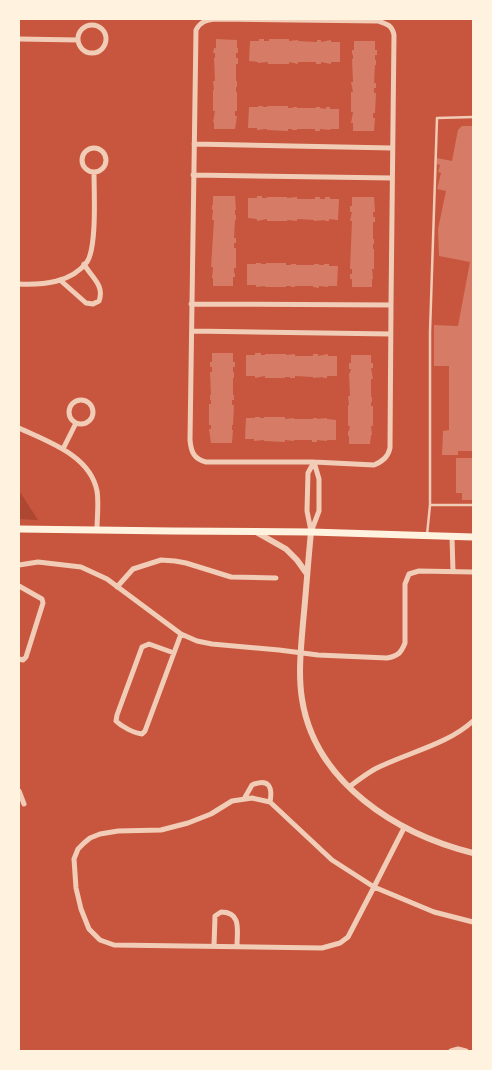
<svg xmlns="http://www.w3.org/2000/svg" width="492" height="1070" font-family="'Archivo Narrow',sans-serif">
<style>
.green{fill:#ae4732}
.building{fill:#d67c66}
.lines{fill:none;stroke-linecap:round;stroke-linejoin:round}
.service{stroke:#f1ccb7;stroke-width:2.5}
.minor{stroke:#f1ccb7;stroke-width:5}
.tertiary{stroke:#f1ccb7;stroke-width:6}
.secondary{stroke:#fff3e0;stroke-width:7}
</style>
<rect width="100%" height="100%" fill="#c8553d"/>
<path class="green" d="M19,492H20L38,520L19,519Z"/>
<path class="building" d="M216,39L237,40V48H238V53H236V58H238V64H236V81H237V87H236V92H237V111H235V116H237L235,129H214V122H213L215,111H213V90H214L213,81H215L214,58H215V53H213L214,48H216Z
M259,39H264V41H269V39H289V41L298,40V41L317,42V40H321V42L331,40V42H340V62H331V64L321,62V64H316V62H298V64L289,62V64H268V62L258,63V62L249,61L250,41H259Z
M354,41H375V50H377V55H375V60H376V65H375L374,83H376V88H374V93H376L375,113H373V118H375L374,131H353V123H351L353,112H351V92H353L351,82H353L352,59H353V55L352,54V50H354Z
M258,106H263V107H267V106H288V108H293V107H297V108H316V107H320V108L326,109V107H330V109H339V129H330V130L320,129V131H315V129H297V130H292V129H288V131L267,130V129L257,130V128H248L249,107H258Z
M462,126H473V451H458V455H442L443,431L449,430V366H434V325L458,326L470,262L439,256L438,229L446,191L437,189L441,173L438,172L440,165L437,164V158L452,161L458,130Z
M213,196H235L236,210H235V215H236V220H235L234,238H236V243H234V248H236V268H234V273H235V277H233V286H213V278H212L213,267H211L214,220H212L213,210H212V205H213Z
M257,196H262V198H267V197H287V198L297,197V199H315V197H320V199H325V197H330V199H339L338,220L329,219V221H325V220L314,221V220L297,219V221L287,220V221H267V219L257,221V219L248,218V198H257Z
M352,197H374L375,212H373V217H375V222H373V239H374V244H373V249H374V269H372L373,279H372V287H352V279H350V274H352V269H350L352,221H350L352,212H350V206H352Z
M256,263H261V264H266V263H286V265H291V264H296V265H314V264H319V265H324V264H329V266H338L337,286H328V287L319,286V288L313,287V286H295V287H291V286H286V287H265V286L256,287V285H247V264H256Z
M212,353H233V362H235V367H233V372H234V378H233V395H234V400H232V405H234L233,425H232V430H233L232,443H211L209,429H211V425H209V404H211V400H210V395H211L210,372H212V367H210V362H212Z
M255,353H261V355H265V354H286V355L295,354V356H313V354H318V356L328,354V356H337V376H327V378H323V377L313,378V377L295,376V378H290V377H285V378H265V376L255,378V376H246V355H255Z
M351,355H371V363H373V368H371L373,379H371V397H372V402H371V406H373V426H371L372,435H371L370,444H349V436H348V431H349L350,426H348V405H349L348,396H350L349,373H350L351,369H349V363H351Z
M255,417H260V418H264V417H285V419L294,418V419H313V418H317V419L327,418V419L336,420V440H327V441L317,440V442H312V440H294V441L285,440V442L264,441V440L254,441V439H245L246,418H255Z
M456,458H473V500H462V493H456Z"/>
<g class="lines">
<path class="service" d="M430,505H473
M427,535L430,505V332L437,118L473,117"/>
<path class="minor" d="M215,19L378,21C387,24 392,25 394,35L391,305L390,448C388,457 383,461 374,465L314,462H206C194,459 191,452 190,440L196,30C200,22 206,20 215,19Z
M78 39a14 14 0 1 1 28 0a14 14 0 1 1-28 0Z
M19,39L78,40
M194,144L392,148
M82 160a12 12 0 1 1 24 0a12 12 0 1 1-24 0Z
M193,175L392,178
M60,280L86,303L93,304L99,301C105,285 91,277 84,264
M19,284C43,285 71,283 87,262C97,247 94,192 94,173
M191,304L391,305
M192,331L391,334
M69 412a12 12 0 1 1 24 0a12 12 0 1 1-24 0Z
M19,428C48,442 90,455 97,491C99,503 97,517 97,530
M63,449L76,423
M311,531L307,511L308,473L314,462
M311,532L319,511V479L314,462
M452,537L453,572
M19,565L38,562L81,567L107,579L181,634L197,641L212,644L279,650L318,655L387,658C398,656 401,653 405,643V584L409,574L419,571L473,572
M19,586L42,599L43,603L26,657L23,660L19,659
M117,587L133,569L161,560L175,561L186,563L231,577L276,578
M174,653L149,644L142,647L117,715L116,721C122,727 134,733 142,734L145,731L181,634
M349,787C357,781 366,774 375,769C406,753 447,745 473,721
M19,791L24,804
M252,798L270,802L332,860L374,887L348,937L340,943L322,948L114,945L100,940L89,929L81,909L76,888L74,859L78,849L84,843L90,838L100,834L118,831L161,830L188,823L211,814L232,801Z
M244,799L252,785C268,778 273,786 270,802
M404,828L374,887L434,912L473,922
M214,946L215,916L221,912C242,912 237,931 237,946
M451,1051L458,1049L466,1051"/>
<path class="tertiary" d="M256,532L286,549L297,560L307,574
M311,532C308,562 306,593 303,623C301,648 298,674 302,699C315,783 397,834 473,853"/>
<path class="secondary" d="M19,529L172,531L311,532L473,537"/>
</g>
<rect width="492" height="1070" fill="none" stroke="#fff3e0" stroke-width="40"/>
</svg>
